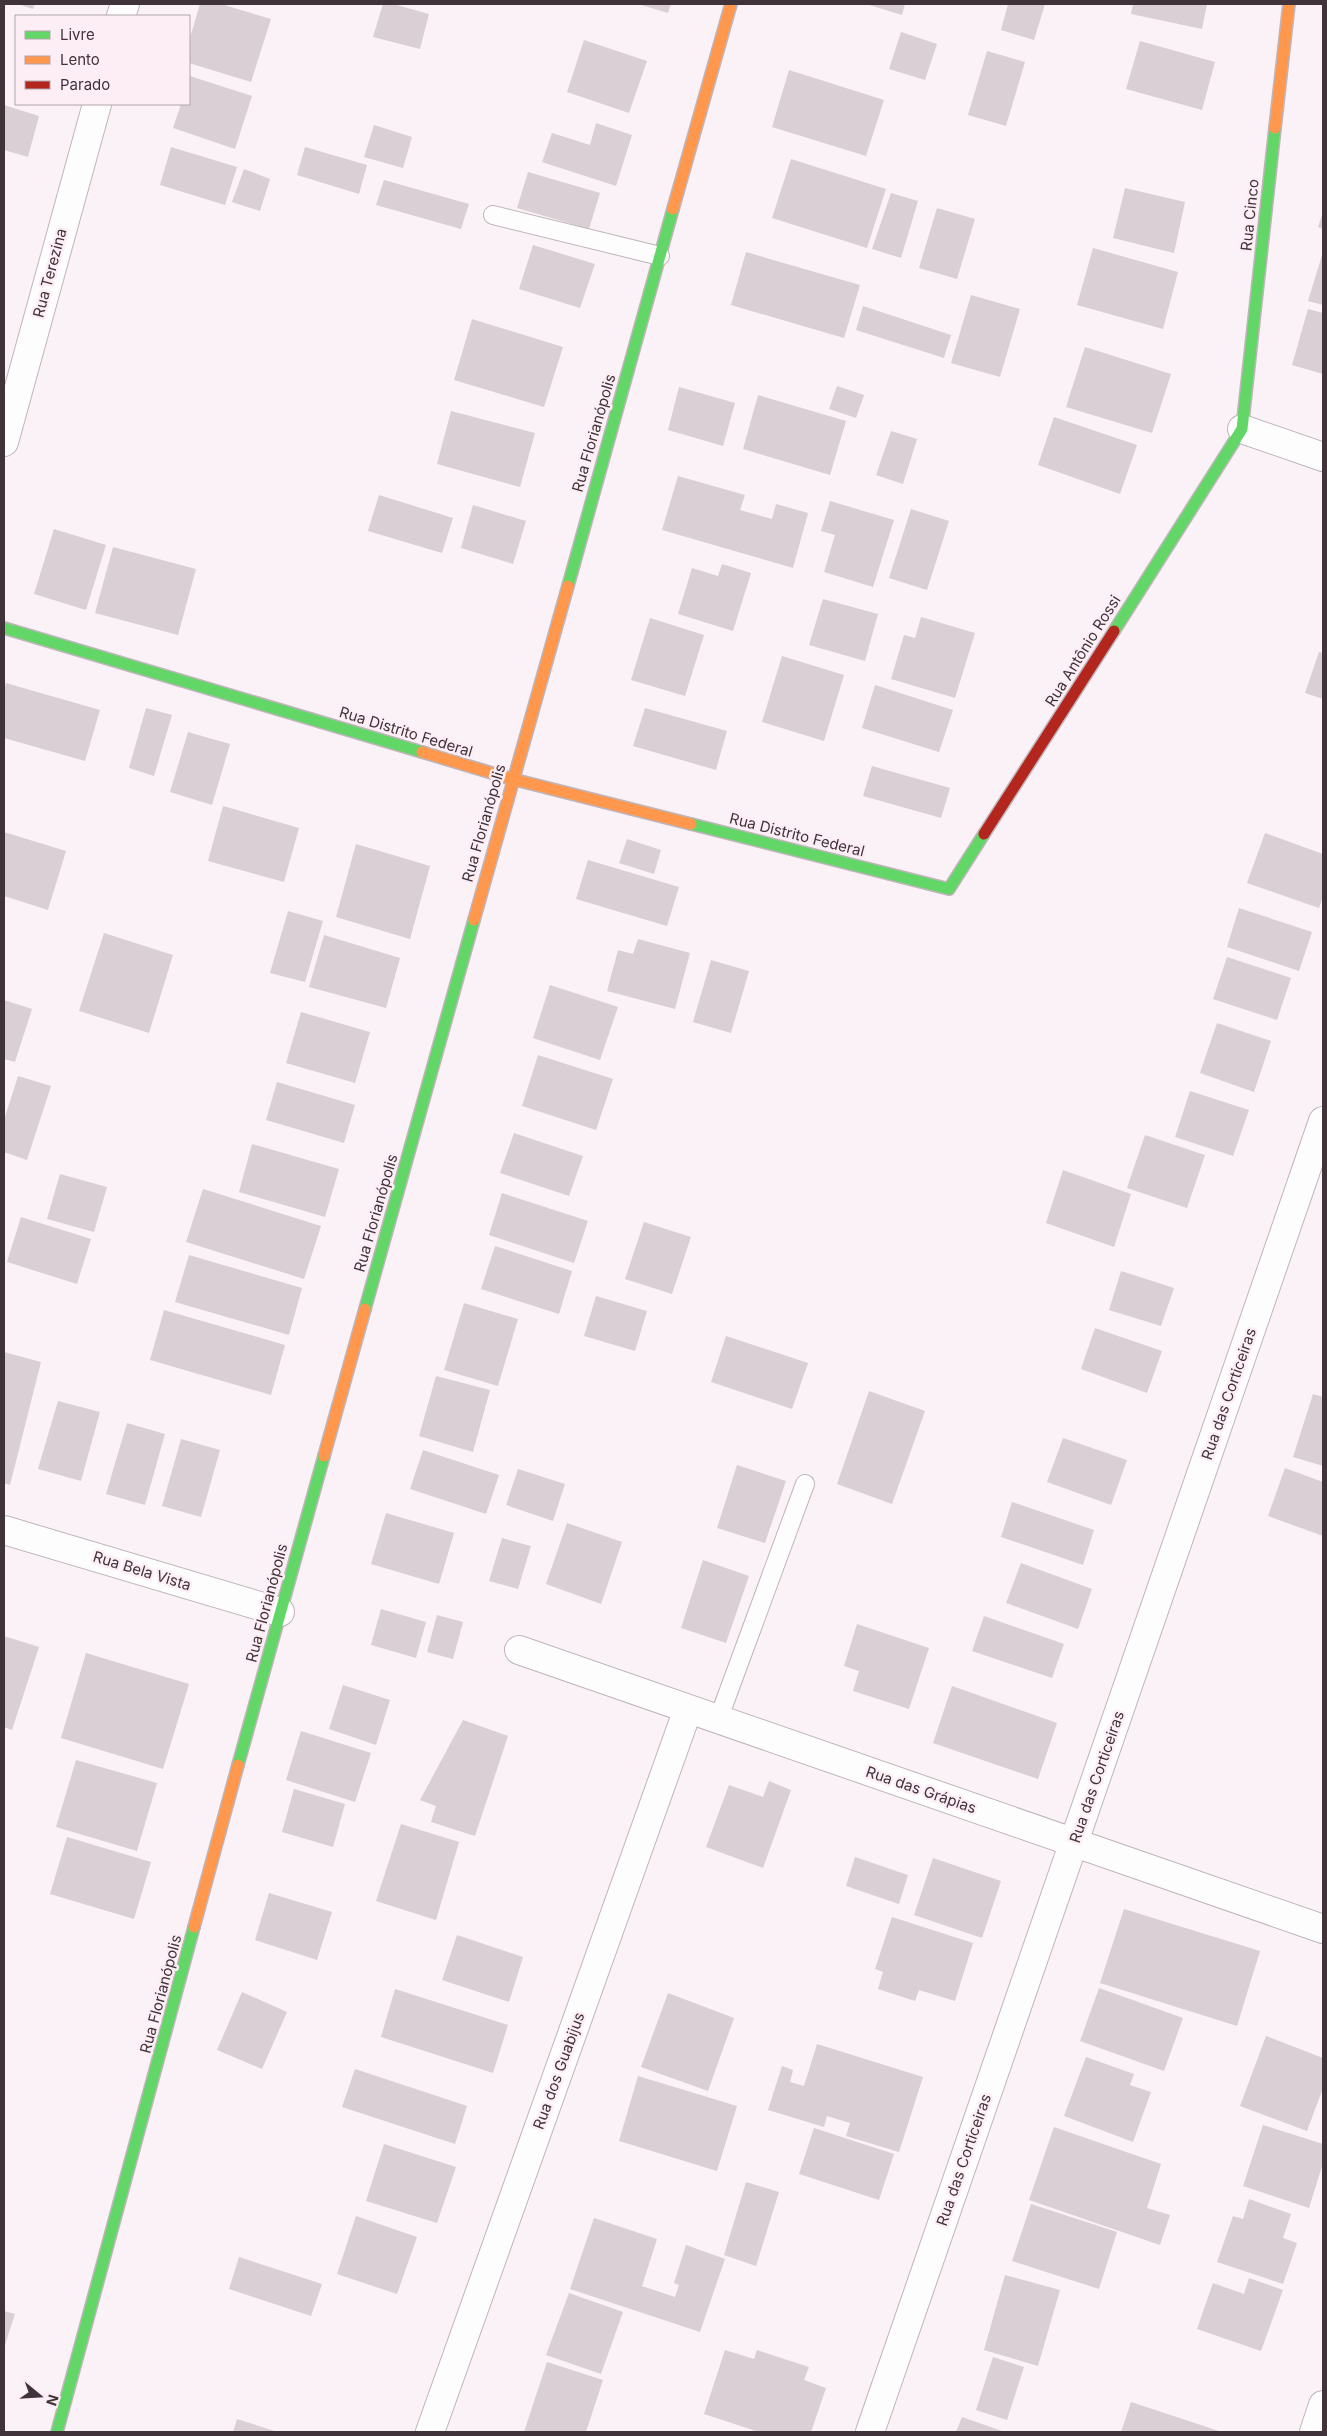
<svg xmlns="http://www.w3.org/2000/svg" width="1327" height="2436" font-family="Inter,sans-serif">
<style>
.building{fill:#dacfd4}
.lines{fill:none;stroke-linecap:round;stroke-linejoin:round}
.lane-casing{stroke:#bfb5ba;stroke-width:20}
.street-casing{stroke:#bfb5ba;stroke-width:30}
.fast-casing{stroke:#bfb5ba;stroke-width:14}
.slow-casing{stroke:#bfb5ba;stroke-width:14}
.jam-casing{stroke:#bfb5ba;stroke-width:14}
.lane{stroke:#fefdfe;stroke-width:18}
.street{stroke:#fefdfe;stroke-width:28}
.fast{stroke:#63d668;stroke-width:11}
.slow{stroke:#ff974d;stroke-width:11}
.jam{stroke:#b3261e;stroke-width:11}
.labels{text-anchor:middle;stroke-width:5;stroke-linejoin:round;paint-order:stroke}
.street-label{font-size:15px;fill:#41333a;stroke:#fdeef6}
</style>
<rect width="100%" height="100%" fill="#faf2f6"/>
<path class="building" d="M18,4H35L33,9Z
M200,4H221L271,19L251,82L189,63V41Z
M383,4H393L429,14L420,49L373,37Z
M638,4H671L668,13Z
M866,4H905L902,15Z
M1008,4H1045L1034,40L1001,30Z
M1133,4H1207L1202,29L1131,14Z
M901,32L937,44L925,80L889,69Z
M584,40L647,61L629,113L567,92Z
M1140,41L1215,62L1202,110L1126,89Z
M987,51L1025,62L1006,126L968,115Z
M789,70L884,100L866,156L772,127Z
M190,76L252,96L235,149L173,128L181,104H189Z
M4,105L39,116L28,157L4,150Z
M596,123L632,135L616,186L542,162L552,133L590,145Z
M374,125L412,137L403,168L364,157Z
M171,147L237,167L225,205L160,185Z
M305,147L367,165L359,194L297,175Z
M791,159L886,189L867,248L772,218Z
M244,169L270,179L260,211L232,202Z
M528,172L600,193L589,229L517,208Z
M384,180L469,204L461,229L376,205Z
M1125,188L1185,202L1174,253L1113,238Z
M891,193L918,201L901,258L872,249Z
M937,208L975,219L957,279L919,268Z
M1323,212V229L1318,227Z
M533,245L595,264L580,308L519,289Z
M1093,248L1178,272L1163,329L1077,305Z
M746,252L860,285L844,338L731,305Z
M1323,252V305L1308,301Z
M971,295L1020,309L1000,377L951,363Z
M863,306L951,335L944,358L856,330Z
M1308,309L1323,313V374L1292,365Z
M472,319L563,347L544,407L454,380Z
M1085,347L1171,374L1152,433L1066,407Z
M837,386L864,395L856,418L829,409Z
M679,387L735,403L723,446L668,430Z
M758,395L846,421L830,475L743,449Z
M451,411L535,433L520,487L437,464Z
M1054,417L1137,445L1120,494L1038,465Z
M891,431L917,439L903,484L876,475Z
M678,476L745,495L740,510L772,519L776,504L808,513L793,568L662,530Z
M379,495L453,518L442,553L368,531Z
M830,501L894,520L873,587L824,572L835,535L821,531Z
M473,505L526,521L513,564L461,548Z
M911,509L949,521L927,590L889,578Z
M54,529L106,545L86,610L34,594Z
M113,547L196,569L178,635L95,613Z
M722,564L751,573L733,631L678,614L692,568L718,576Z
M823,599L878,614L865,661L809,645Z
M921,617L975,633L955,698L891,679L904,635L915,638Z
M650,618L704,635L685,696L631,680Z
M1319,652L1323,653V699L1305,693Z
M782,656L844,675L824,741L762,722Z
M6,683L100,710L85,761L4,738V691Z
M875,685L953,710L939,752L862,728Z
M146,708L172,715L154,776L129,768Z
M645,708L727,731L716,770L633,746Z
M188,732L230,744L212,805L170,792Z
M872,766L950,788L941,818L863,796Z
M223,806L299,828L284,882L208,861Z
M4,832L66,851L48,910L4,896Z
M1265,833L1323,854V897L1319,908L1247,883Z
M627,839L661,850L654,874L619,863Z
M356,844L430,866L410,939L336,917Z
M588,860L679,887L667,926L576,899Z
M1239,908L1312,932L1299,971L1227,947Z
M288,911L323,921L305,982L270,973Z
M104,933L173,955L149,1033L79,1011Z
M324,935L400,958L386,1008L309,987Z
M638,939L690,953L675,1009L607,991L618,950L633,954Z
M1227,957L1291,978L1277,1020L1213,999Z
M711,960L749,971L731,1033L693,1022Z
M550,985L618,1007L600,1060L533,1038Z
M4,1000L32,1009L15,1062L4,1059Z
M301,1012L370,1032L355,1083L286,1063Z
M1217,1023L1271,1041L1254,1092L1200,1073Z
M538,1055L613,1079L596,1130L522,1106Z
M18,1076L51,1086L27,1160L4,1152V1120Z
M277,1082L355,1105L344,1143L266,1120Z
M1190,1091L1249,1110L1233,1156L1175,1137Z
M514,1133L583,1156L569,1196L500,1173Z
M1145,1135L1205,1155L1187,1208L1127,1188Z
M252,1144L339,1169L325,1217L239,1192Z
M1063,1170L1131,1194L1114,1247L1046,1223Z
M60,1174L107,1187L94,1232L47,1219Z
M203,1189L321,1226L304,1279L186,1242Z
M502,1193L588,1221L574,1263L489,1235Z
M21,1217L91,1239L77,1284L7,1262Z
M644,1222L691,1237L672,1294L625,1279Z
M495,1246L572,1271L559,1314L481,1289Z
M189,1255L302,1288L289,1335L175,1302Z
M1121,1271L1174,1288L1161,1326L1109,1310Z
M596,1296L647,1311L635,1351L584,1336Z
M464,1303L518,1319L498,1386L444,1370Z
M164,1310L285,1345L271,1395L150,1360Z
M1095,1328L1162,1351L1147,1393L1081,1369Z
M726,1336L808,1363L792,1409L711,1382Z
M4,1352L41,1362L10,1485L4,1483Z
M436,1376L490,1390L473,1452L419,1436Z
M869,1391L925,1411L892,1504L837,1484Z
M1313,1394L1323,1397V1466L1293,1457Z
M58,1401L100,1412L81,1481L38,1469Z
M127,1423L165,1434L145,1505L106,1494Z
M1063,1438L1127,1460L1111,1505L1047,1482Z
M181,1439L220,1450L201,1517L162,1506Z
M423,1450L499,1475L486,1514L410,1489Z
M737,1465L786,1481L765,1543L717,1528Z
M1285,1468L1323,1482V1536L1268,1516Z
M518,1469L565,1484L553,1521L506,1505Z
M1012,1502L1094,1530L1083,1565L1001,1537Z
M386,1513L454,1533L439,1584L371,1564Z
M567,1523L622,1542L601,1604L546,1584Z
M502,1538L531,1546L518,1589L489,1581Z
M703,1560L749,1576L726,1643L681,1628Z
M1021,1563L1092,1589L1078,1629L1006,1603Z
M381,1609L426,1622L416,1658L371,1645Z
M437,1615L463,1622L453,1659L427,1652Z
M984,1616L1064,1644L1052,1678L972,1651Z
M857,1624L929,1648L909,1709L853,1691L859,1671L844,1666Z
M4,1636L39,1647L12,1730L4,1727Z
M86,1653L189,1684L163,1769L61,1738Z
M343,1685L390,1700L376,1745L329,1729Z
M952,1686L1057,1723L1038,1779L933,1743Z
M463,1720L508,1736L475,1836L431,1822L436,1806L420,1800Z
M301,1731L371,1753L355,1802L286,1780Z
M76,1760L157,1783L137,1851L56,1827Z
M769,1781L791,1790L763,1868L706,1847L729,1785L763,1797Z
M294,1789L345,1804L333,1847L282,1832Z
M401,1824L459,1842L436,1920L376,1901Z
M67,1837L151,1862L134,1919L50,1894Z
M855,1857L908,1875L899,1904L846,1886Z
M933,1858L1001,1881L982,1938L914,1915Z
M269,1893L332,1912L317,1960L255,1940Z
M1124,1909L1260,1951L1237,2026L1100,1983Z
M892,1917L973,1943L955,2001L919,1990L915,2001L878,1989L883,1972L875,1969Z
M457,1935L523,1957L509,2002L442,1980Z
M1099,1988L1183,2018L1164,2071L1080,2041Z
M395,1989L508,2025L493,2073L381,2037Z
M242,1992L287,2012L262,2069L217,2050Z
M668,1993L734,2018L708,2091L641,2067Z
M1266,2036L1323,2058V2088L1307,2131L1240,2106Z
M817,2044L923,2077L899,2152L846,2136L850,2123L827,2116L824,2127L768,2110L782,2066L793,2070L790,2082L804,2086Z
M1086,2057L1134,2074L1130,2085L1151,2092L1133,2142L1064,2116Z
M355,2069L467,2106L455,2144L342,2107Z
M638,2076L737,2106L717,2171L619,2141Z
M1263,2125L1323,2144V2163L1309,2208L1243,2186Z
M1054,2127L1161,2164L1147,2208L1170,2215L1160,2245L1029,2200Z
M814,2128L894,2154L879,2200L799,2174Z
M384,2144L456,2167L437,2223L366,2201Z
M746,2182L779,2192L756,2266L724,2255Z
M1249,2199L1291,2214L1283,2238L1297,2243L1283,2284L1217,2262L1233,2216L1243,2219Z
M1031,2204L1117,2232L1099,2289L1012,2261Z
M356,2216L417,2237L397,2294L337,2274Z
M594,2218L657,2239L642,2286L675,2297L679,2285L674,2283L686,2245L725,2259L700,2332L570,2289Z
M239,2257L322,2284L311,2316L229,2289Z
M1005,2275L1060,2290L1038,2366L984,2350Z
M1249,2278L1283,2290L1261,2351L1197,2329L1213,2283L1244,2294Z
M569,2293L623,2312L601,2374L546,2355Z
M4,2311L15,2314L4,2348Z
M725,2350L754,2359L757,2350L809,2367L804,2380L826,2388L811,2432H759L704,2414Z
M993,2357L1024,2367L1007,2420L976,2410Z
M547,2362L603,2380L586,2432H524Z
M1131,2402L1222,2432H1121Z
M962,2417L1005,2432H956Z
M237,2419L278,2432H233Z"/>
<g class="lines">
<g class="lane-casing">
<path id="lane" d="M493,215L660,256
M718,1720L805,1484"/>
</g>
<g class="street-casing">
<path id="street" d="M121,16L125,4
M1242,429L1323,457
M4,442L97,104
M4,1530L280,1612
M519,1650L1323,1929
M430,2432L688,1709
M870,2432L1323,1121
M1314,2432L1323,2405"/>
</g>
<g class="fast-casing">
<path id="fast" d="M568,586L673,209
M4,628L422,752
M1114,631L1242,429L1275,128
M691,824L949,889L984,834
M365,1309L474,920
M238,1765L324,1456
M57,2432L194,1927"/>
</g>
<g class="slow-casing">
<path id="slow" d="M1275,128L1289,4
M673,209L731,4
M422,752L512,779L691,824
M474,920L568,586
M324,1456L365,1309
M194,1927L238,1765"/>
</g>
<g class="jam-casing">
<path id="jam" d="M984,834L1114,631"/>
</g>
<use href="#lane" class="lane"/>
<use href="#street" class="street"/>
<use href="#fast" class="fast"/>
<use href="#slow" class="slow"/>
<use href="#jam" class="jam"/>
</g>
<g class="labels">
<g class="street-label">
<text transform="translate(1250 215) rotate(-84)" y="5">Rua Cinco</text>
<text transform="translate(50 273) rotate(-75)" y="5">Rua Terezina</text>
<text transform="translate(594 433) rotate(-74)" y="5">Rua Florianópolis</text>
<text transform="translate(1083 651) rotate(-58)" y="5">Rua Antônio Rossi</text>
<text transform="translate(406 732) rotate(17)" y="5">Rua Distrito Federal</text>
<text transform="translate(484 823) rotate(-74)" y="5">Rua Florianópolis</text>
<text transform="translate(797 835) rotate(14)" y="5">Rua Distrito Federal</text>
<text transform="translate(376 1213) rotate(-74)" y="5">Rua Florianópolis</text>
<text transform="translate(1229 1394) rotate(-71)" y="5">Rua das Corticeiras</text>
<text transform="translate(142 1571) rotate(17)" y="5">Rua Bela Vista</text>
<text transform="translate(267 1603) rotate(-75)" y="5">Rua Florianópolis</text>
<text transform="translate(1097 1777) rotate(-71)" y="5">Rua das Corticeiras</text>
<text transform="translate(921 1790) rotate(19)" y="5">Rua das Grápias</text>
<text transform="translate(161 1994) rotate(-75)" y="5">Rua Florianópolis</text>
<text transform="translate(559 2071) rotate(-70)" y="5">Rua dos Guabijus</text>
<text transform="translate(964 2160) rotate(-71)" y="5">Rua das Corticeiras</text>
</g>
</g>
<rect width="1327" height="2436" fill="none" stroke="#41333a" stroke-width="10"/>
<rect x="15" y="15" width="175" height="90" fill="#fdeef6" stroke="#b2a3ab"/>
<rect x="25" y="31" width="25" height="8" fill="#63d668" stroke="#b2a3ab"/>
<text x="60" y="40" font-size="15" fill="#41333a">Livre</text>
<rect x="25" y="56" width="25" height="8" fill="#ff974d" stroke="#b2a3ab"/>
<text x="60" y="65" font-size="15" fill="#41333a">Lento</text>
<rect x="25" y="81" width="25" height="8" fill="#b3261e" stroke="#b2a3ab"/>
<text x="60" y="90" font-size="15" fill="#41333a">Parado</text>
<g transform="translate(40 2396) rotate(108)" stroke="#fdeef6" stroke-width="4" paint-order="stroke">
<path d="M0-4L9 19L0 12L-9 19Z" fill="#41333a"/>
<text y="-8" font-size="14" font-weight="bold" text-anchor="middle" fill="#41333a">N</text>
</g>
</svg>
